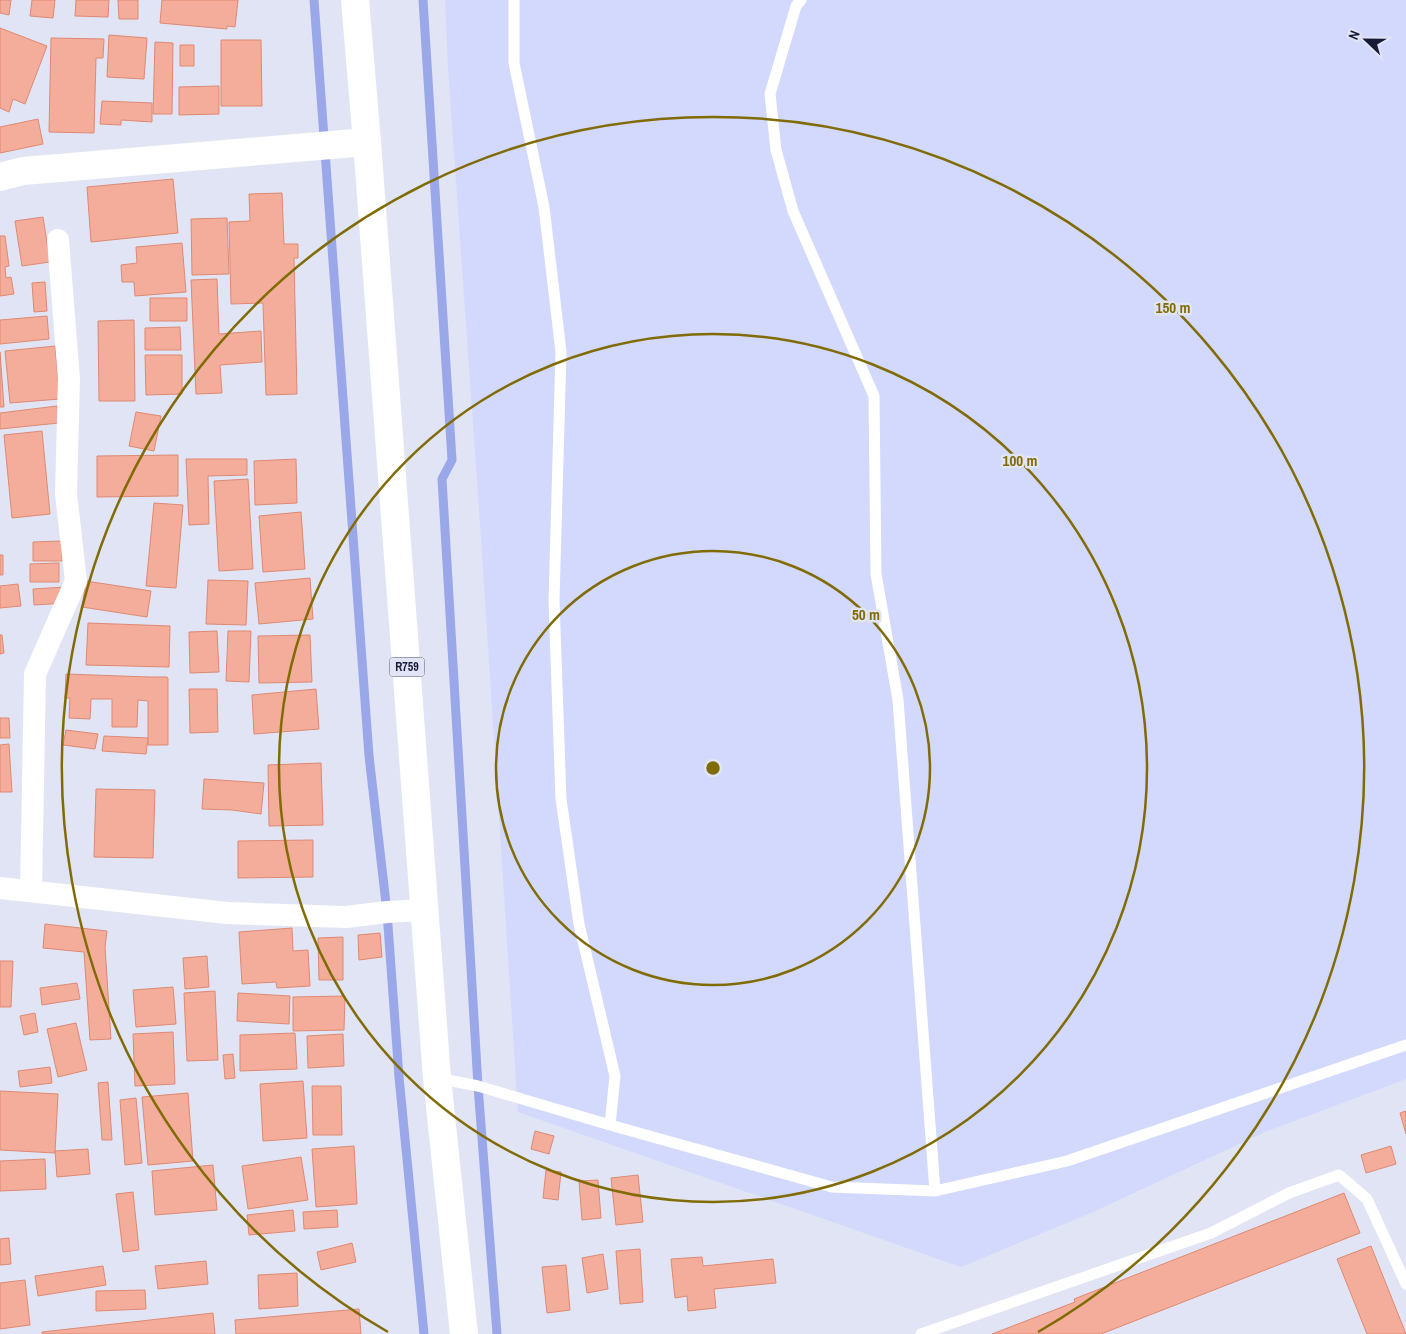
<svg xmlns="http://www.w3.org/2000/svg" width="1406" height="1334" font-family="'Archivo Narrow',sans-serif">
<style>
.built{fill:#d2d9fc}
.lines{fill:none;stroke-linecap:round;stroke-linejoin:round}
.stream{stroke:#9aa7e9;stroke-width:9}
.building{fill:#f4ad9a;stroke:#de8973}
.service{stroke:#fff;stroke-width:11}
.minor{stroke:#fff;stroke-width:22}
.secondary{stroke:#fff;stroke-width:28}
.primary{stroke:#fff;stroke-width:28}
.ring{fill:none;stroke:#806b04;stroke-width:2.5}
.labels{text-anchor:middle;stroke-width:5;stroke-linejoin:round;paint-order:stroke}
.shield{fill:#e1e4f4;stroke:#545770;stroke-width:1}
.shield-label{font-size:12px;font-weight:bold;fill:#171b37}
.centre{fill:#806b04;stroke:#e1e4f4;stroke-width:2.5}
.ring-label{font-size:15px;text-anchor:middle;font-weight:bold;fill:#806b04;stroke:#e1e4f4;stroke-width:5;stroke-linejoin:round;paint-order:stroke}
</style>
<rect width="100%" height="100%" fill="#e1e4f4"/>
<path class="built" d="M445,0H1406V1079L1267,1131L1093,1212L961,1267L518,1112L481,538L448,68Z"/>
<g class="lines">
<path class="stream" d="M314,0L369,756L387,912L399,1077L424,1334
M423,0L452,460L442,479L478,1086L497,1334"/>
</g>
<path class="building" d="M0,0H11L9,15L0,13Z
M32,0H55L53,18L30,16Z
M76,0H109L108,17L75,16Z
M118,0H138V19H119Z
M162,0H238L235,27L227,26V29L160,23Z
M0,28L47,46L25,104L13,99L9,112L0,108Z
M109,35L147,38L144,79L107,77Z
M51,38L104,39L103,58H96L94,133L49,132Z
M221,40H261L262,106H221Z
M155,42L173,43L172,114H153Z
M180,45H194V66H180Z
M219,86V114L179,115V87Z
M102,101L152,103V122L121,120V125L100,124Z
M38,119L43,144L0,153V127Z
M173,179L178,233L91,242L87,187Z
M282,193L284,244H298V258H294L297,394L266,395L263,303L231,304L229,222L250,221L249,194Z
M43,217L50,262L22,266L15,221Z
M227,218L229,274L192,275L191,219Z
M0,236H5L9,266L5,267L6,278L11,277L14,294L0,296Z
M182,243L186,292L135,296L134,282H122L121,265L137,263L136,247Z
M217,279L219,334L261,331L262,362L220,365L222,393L196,394L191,280Z
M45,282L47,311L34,312L32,283Z
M150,298H187V321H150Z
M47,316L49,339L0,344V320Z
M134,320L135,401H99L98,321Z
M180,327L181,350H145V328Z
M55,346L60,399L10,403L5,351Z
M0,352L4,407H0Z
M145,355H182V394L146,395Z
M57,406L59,423L0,429V413Z
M136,412L161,416L154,451L129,446Z
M42,431L50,514L12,518L4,435Z
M178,455V496L97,497V456Z
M186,459H247V475L208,476L209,524L189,525Z
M296,459L297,503L255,505L254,461Z
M248,479L253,569L219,571L214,481Z
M154,503L183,505L176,588L146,586Z
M301,512L305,569L263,572L259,516Z
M62,541V561H33V542Z
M0,555H3V575H0Z
M59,563V582H30V564Z
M310,578L313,619L259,624L255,583Z
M208,580L248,581L246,625L206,624Z
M86,581L151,591L147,617L82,607Z
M18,584L21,606L0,608V586Z
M65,587L66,603L34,605L33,589Z
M88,623L170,626L169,667L86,665Z
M217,631L219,672L190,673L189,632Z
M228,631H251L249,682L226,681Z
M0,635H2L4,653L0,654Z
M310,635L312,682L259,683L258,636Z
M66,674L149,677H167L168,678V745H148V701L138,700L137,727H112V699H91L90,719L69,718L70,698H65Z
M189,689H217L218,732L190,733Z
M316,689L319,729L254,734L252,695Z
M0,718H9L10,738H0Z
M66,730L98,734L95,749L63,745Z
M104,736L148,738L146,754L102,751Z
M9,744L12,792H0V745Z
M321,763L323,825L269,826L268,765Z
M204,779L264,783L261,814L232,810L202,809Z
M96,789L155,790L153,858L94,857Z
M313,840V877L238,878V841Z
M45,924L107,931L105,947L111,1039L90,1040L84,952L43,948Z
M292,928L293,951L308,950L310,986L277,988L276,982L242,984L239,932Z
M380,933L382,957L359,960L358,935Z
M343,937V980H319L318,938Z
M207,956L209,987L185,989L183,958Z
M0,961H13L11,1007H0Z
M77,983L80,999L42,1005L40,988Z
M173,987L176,1024L136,1027L133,990Z
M215,991L218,1060L187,1061L184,993Z
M238,993L290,996L289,1024L237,1021Z
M345,996L344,1030L293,1031V997Z
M35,1013L38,1032L24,1035L20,1016Z
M76,1023L87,1070L58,1077L47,1029Z
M173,1032L175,1084L135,1086L133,1034Z
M295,1033L297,1069L240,1071V1035Z
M343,1034L344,1066L308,1068L307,1036Z
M233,1054L235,1078L225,1079L223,1055Z
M50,1067L52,1083L20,1087L18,1071Z
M303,1081L307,1138L263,1141L260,1084Z
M108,1082L112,1140H102L98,1083Z
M312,1086H341L342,1135H313Z
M0,1091L58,1094L55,1153L0,1150Z
M188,1093L193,1161L148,1165L142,1097Z
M136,1098L142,1163L125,1165L120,1100Z
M1406,1111V1134L1400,1113Z
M535,1131L554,1136L549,1154L531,1149Z
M354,1146L357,1204L316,1207L312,1149Z
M1391,1146L1396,1164L1366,1173L1361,1155Z
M88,1149L90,1174L57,1177L55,1151Z
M301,1157L308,1200L248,1209L242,1166Z
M45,1159L46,1189L0,1191V1161Z
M213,1165L217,1210L155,1215L152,1171Z
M546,1170L561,1172L558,1200L543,1198Z
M638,1175L643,1222L616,1225L611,1178Z
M598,1180L601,1218L582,1220L579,1181Z
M133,1192L139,1250L123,1252L116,1194Z
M1344,1193L1360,1233L1101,1334H992L1075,1302L1074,1299Z
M293,1210L295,1231L249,1235L247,1215Z
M337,1210L338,1227L304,1229L303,1212Z
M9,1238L11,1264L0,1265V1239Z
M352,1243L356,1262L321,1270L317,1252Z
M1371,1246L1406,1334H1367L1337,1259Z
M640,1249L643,1302L620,1304L616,1251Z
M603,1254L608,1289L587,1293L582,1258Z
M702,1257L703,1266L773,1259L776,1283L714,1289L716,1308L688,1311L687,1296L675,1298L671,1259Z
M206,1261L208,1284L158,1289L155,1266Z
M566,1265L570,1310L547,1313L542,1267Z
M103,1266L106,1285L38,1296L35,1276Z
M297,1273L298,1306L259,1309L258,1275Z
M25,1280L30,1325L0,1329V1283Z
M145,1290L146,1309L96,1311V1291Z
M359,1309L361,1334H236L235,1320Z
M213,1313L215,1334H42V1332Z"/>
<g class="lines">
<path class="service" d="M514,0V63L544,207L561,352L554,601L561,799L579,924L615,1076L610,1125
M801,0L796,6L770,94L776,150L793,211L874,396L876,574L898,700L935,1191
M437,1078L478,1086L610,1125L832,1187L935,1191L1067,1161L1406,1045
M921,1334L1211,1233L1289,1193L1339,1175L1367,1199L1406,1284"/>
<path class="minor" d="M0,888L227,913L346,917L387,912L424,910
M31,891L35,674L76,581L66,494L69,379L58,240"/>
<path class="secondary" d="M0,177L23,171L367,142"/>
<path class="primary" d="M355,0L367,142L437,1078L464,1334"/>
</g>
<g class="ring">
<circle cx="713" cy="768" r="217"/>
<circle cx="713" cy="768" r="434"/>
<path d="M388 1332A651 651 0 1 1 1038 1332"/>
</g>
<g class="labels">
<rect class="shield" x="389.5" y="657.5" width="35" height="19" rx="4"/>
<g class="shield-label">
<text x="407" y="671">R759</text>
</g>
</g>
<circle cx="713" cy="768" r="8" class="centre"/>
<g class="ring-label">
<text x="1173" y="313">150 m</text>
<text x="1020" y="466">100 m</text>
<text x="866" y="620">50 m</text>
</g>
<g transform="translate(1366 40) rotate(292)" stroke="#e1e4f4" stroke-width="4" paint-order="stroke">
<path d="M0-4L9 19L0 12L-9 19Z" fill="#171b37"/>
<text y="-8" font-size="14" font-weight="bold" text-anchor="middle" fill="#171b37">N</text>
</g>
</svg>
